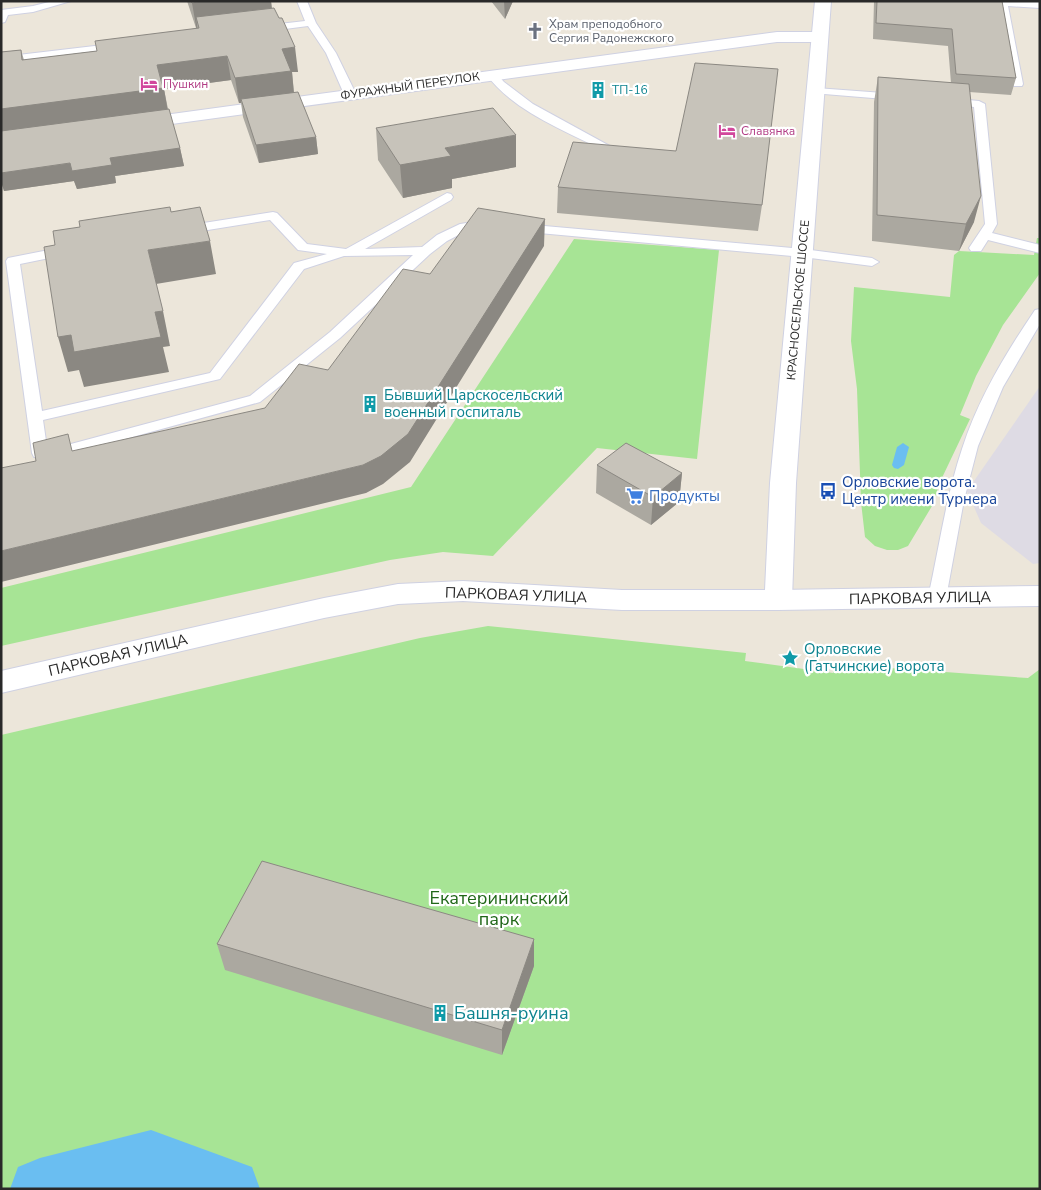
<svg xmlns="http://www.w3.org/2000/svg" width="1041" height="1190" font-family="'Nunito Sans',sans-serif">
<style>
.industrial{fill:#dedbe4}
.green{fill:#a7e495}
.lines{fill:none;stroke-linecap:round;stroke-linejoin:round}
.stream{fill:#6abef1;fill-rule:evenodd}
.canal{fill:#6abef1;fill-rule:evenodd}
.service-casing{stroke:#cfd1e2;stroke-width:2}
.minor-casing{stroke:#cfd1e2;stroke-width:2}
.secondary-casing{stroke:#cfd1e2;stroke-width:2}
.service{fill:#fff;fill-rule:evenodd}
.minor{fill:#fff;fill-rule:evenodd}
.secondary{fill:#fff;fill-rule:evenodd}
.wall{fill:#aba8a0}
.shaded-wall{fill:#8b8882}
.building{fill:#c7c3ba;stroke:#8b8882}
.labels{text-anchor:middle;stroke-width:4.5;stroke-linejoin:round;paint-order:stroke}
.far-worship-label{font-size:12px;fill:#5b616d;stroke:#fff;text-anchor:start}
.far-hotel-label{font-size:12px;fill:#b23c85;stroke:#fff;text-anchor:start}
.far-street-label{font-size:12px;fill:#292929;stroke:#fff}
.far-culture-label{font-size:12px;fill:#0d838f;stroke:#fff;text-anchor:start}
.culture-label{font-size:15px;fill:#0d838f;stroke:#fff;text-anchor:start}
.transit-label{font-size:15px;fill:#164399;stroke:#fff;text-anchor:start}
.shop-label{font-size:15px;fill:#366cbe;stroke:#fff;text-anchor:start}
.street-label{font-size:15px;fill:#292929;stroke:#fff}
.near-park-label{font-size:18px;fill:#206718;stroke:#fff}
.near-culture-label{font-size:18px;fill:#0d838f;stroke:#fff;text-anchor:start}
</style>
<rect width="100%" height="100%" fill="#ece6da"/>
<path class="industrial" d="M1040,386V563L1033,564L981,523L967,491Z"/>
<path class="green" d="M1037,238H1040V273L1003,325L976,376L960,415L970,419L940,482L932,506L908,546L898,550H887L875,546L865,537L861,502L857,389L851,341L854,287L950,297L954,255L959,251L1034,255Z
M574,239L719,250L697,459L597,448L493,556L443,552L390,560L1,646V588L411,487Z
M488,626L746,653L745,661L833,673L834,664L1028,678L1040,669V1189H1V735L420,638Z"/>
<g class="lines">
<path class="stream" d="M903,443L909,447L904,465L898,469L894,468L892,465L897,447Z"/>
<path class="canal" d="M151,1130L252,1167L260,1189H10L18,1167L40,1158Z"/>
<g class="service-casing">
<path id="service" d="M53,1H71L33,12L8,15L5,22L1,23V10L33,6Z
M297,1H307L316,23L336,53L356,94L354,96L350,97L344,94L326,53L308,26L262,32L257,29L262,26L305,21Z
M971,1L1040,2V8L1008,6L1023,84L1022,86H1014L1013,84L998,5L976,4Z
M120,43L125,46L124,48L1,63V57Z
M491,71L495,72L504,82L533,104L617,150L615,152H607C566,131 514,112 486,74Z
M816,88L897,94L903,97L897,100L812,93L811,91L812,89Z
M948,98L979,101L985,104L997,224L992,233L1040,245V253L988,240L981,251H971L969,248L985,224L974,107L944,103L942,101Z
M447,193L451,194L453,197L451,200L365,249L422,247L437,235L460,224L486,220L490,221L492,224L490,227L468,230L447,241L430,254L340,338L260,402L56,458L34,457L32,453L6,261L8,258L69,246L76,250L69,254L20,264L42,411L210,373L294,263L327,254L298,250L270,220L183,234L178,233L177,230L178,227L273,212L277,213L307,244L346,249ZM413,255L330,332L250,396L56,448H47L43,420L220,379L304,269L344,256Z
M522,224L803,249L872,258L879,262L872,266L803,257L517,231L516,228L517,225Z
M1040,309V324L1003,387L978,446L964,500L946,598L943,602L937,604L931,602L928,598C939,548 946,497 962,449C978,399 1006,353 1035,310Z"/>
</g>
<g class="minor-casing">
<path id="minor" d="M777,32H820L826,34L828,37L826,40L820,42H777L135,129L129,128L126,124L129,120L135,119Z
M1040,586V606L778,610L768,607L764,600L768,593L778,590Z"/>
</g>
<g class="secondary-casing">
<path id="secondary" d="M815,1H831L796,483L792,600L788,607L778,610H622L463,601L398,604L324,618L1,693V671L324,598L398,584L463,581L622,590H765L770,483Z"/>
</g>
<use href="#service" class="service"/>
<use href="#minor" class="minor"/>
<use href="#secondary" class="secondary"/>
</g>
<path class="wall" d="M187,1H271L272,8L298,72H292L294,92L316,137L318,154L259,163L243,117L241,103H239L231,80L164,89L168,109L180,148L184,166L115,176L116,183L77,189L74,181L4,191L1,181V52L21,50L24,60L97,51L196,28Z
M491,1H513L505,19Z
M874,1H1002L1016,78L1011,95L969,92L974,222L959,251L872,241L874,102L878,77L951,83L948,46L873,39Z
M376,128L516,167L452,179V188L403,198L378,160Z
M676,151L762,205L758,231L557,213L558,187Z
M597,465L682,473L679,502L651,525L596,493Z
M534,939V966L502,1055L225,970L217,944Z"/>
<path class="shaded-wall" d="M204,1H271L273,23L199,28L196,17L198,32H197L192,3Z
M504,1H513L505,19Z
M295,47L298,72H292L294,95L241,99V103H239L235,78L282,49Z
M227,56L231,80L164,89L168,112L1,135V109L157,65Z
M516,135V167L452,179V188L403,198L400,165L445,148Z
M316,137L318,154L259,163L256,145Z
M180,148L184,166L115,176L116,183L77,189L74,181L4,191L1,181V173Z
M981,196L974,222L959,251L966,224Z
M545,219L544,246L410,462L383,484L366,493L1,582V551L363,465Z
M210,241L216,274L156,284L148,250Z
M163,311L170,346L163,347L169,372L84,387L79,370L68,372L58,337L155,312Z
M682,473L679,502L651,525L653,497Z
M534,939V966L502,1055V1030Z"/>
<path class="building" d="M191,1H204L192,3Z
M877,1H1002L1016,78L956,74L952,29L876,23Z
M274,8L279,18H282L295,47L282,49L291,71L235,78L227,56L157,65L163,88L1,109V52L21,50L22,60L97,51L95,41L199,28L196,17Z
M695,63L778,69L762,205L558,187L573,142L676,151Z
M878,77L969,84L981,196L966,224L877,215Z
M298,92L316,137L256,145L241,99Z
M493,108L516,135L445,148L451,156L400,165L376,128Z
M169,109L180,148L110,158L112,165L72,171L70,163L1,173V131Z
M170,207L171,212L200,207L210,241L148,250L163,311L155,312L161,337L74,352L71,335L58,337L44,247L55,245L53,231L80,227L79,221Z
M478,208L545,219L408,434L381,456L363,465L1,551V468L36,461L33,443L68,434L72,451L265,408L299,364L328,370L403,269L430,274Z
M626,443L682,473L653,497L597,465Z
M262,861L534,939L502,1030L217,944Z"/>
<defs>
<g id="church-bare" transform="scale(1.35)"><path d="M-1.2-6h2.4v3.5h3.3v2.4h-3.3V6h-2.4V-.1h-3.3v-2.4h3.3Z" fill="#6b7280" stroke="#fff" stroke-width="2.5" paint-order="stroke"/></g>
<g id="hotel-bare" transform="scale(1.35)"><path d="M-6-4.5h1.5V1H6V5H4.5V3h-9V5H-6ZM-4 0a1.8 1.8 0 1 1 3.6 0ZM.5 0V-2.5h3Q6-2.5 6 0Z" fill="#d1479c" stroke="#fff" stroke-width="2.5" paint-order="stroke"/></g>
<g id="building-bare" transform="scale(1.35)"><path d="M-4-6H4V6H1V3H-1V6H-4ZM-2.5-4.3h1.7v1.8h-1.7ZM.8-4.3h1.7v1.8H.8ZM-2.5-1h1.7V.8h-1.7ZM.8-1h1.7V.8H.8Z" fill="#0f9aa8" stroke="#fff" stroke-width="2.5" paint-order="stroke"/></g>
<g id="bus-bare" transform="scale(1.35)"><path d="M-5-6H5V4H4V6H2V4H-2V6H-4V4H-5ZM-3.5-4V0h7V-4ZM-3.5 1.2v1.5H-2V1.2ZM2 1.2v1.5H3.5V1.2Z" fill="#1a4fb4" stroke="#fff" stroke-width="2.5" paint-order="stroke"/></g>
<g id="supermarket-bare" transform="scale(1.35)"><path d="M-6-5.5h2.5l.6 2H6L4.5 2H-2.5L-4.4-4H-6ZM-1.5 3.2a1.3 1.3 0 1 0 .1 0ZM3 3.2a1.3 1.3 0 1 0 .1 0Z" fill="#3f7fe0" stroke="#fff" stroke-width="2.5" paint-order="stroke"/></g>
<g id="sight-bare" transform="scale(1.35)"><path d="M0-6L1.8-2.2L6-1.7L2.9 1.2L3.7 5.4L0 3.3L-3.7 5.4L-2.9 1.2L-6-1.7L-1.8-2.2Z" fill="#0f9aa8" stroke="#fff" stroke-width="2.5" paint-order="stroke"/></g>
</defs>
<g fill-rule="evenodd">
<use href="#church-bare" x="535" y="31"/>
<use href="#hotel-bare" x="149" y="84"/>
<use href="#building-bare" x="598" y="90"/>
<use href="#hotel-bare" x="727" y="131"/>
<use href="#building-bare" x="370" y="404"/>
<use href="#bus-bare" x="828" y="491"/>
<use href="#supermarket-bare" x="635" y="496"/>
<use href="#sight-bare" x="790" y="658"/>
<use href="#building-bare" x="440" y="1013"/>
</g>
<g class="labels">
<g class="far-worship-label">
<text x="549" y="28">Храм преподобного<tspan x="549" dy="14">Сергия Радонежского</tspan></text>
</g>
<g class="far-hotel-label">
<text x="163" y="88">Пушкин</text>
<text x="741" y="135">Славянка</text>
</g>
<g class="far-street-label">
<text transform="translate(410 86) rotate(-8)" y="4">ФУРАЖНЫЙ ПЕРЕУЛОК</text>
<text transform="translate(798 300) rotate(-85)" y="4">КРАСНОСЕЛЬСКОЕ ШОССЕ</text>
</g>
<g class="far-culture-label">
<text x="612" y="94">ТП-16</text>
</g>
<g class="culture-label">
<text x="384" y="400">Бывший Царскосельский<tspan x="384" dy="17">военный госпиталь</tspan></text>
<text x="804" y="654">Орловские<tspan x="804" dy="17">(Гатчинские) ворота</tspan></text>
</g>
<g class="transit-label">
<text x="842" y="487">Орловские ворота.<tspan x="842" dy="17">Центр имени Турнера</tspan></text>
</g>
<g class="shop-label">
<text x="649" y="501">Продукты</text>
</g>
<g class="street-label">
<text transform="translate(516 595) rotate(2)" y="5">ПАРКОВАЯ УЛИЦА</text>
<text transform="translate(920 598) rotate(-1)" y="5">ПАРКОВАЯ УЛИЦА</text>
<text transform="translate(118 655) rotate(-13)" y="5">ПАРКОВАЯ УЛИЦА</text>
</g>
<g class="near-park-label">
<text x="499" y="904">Екатерининский<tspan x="499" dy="21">парк</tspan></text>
</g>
<g class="near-culture-label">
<text x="454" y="1019">Башня-руина</text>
</g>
</g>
<rect width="1041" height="1190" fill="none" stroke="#292929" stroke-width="5"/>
</svg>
